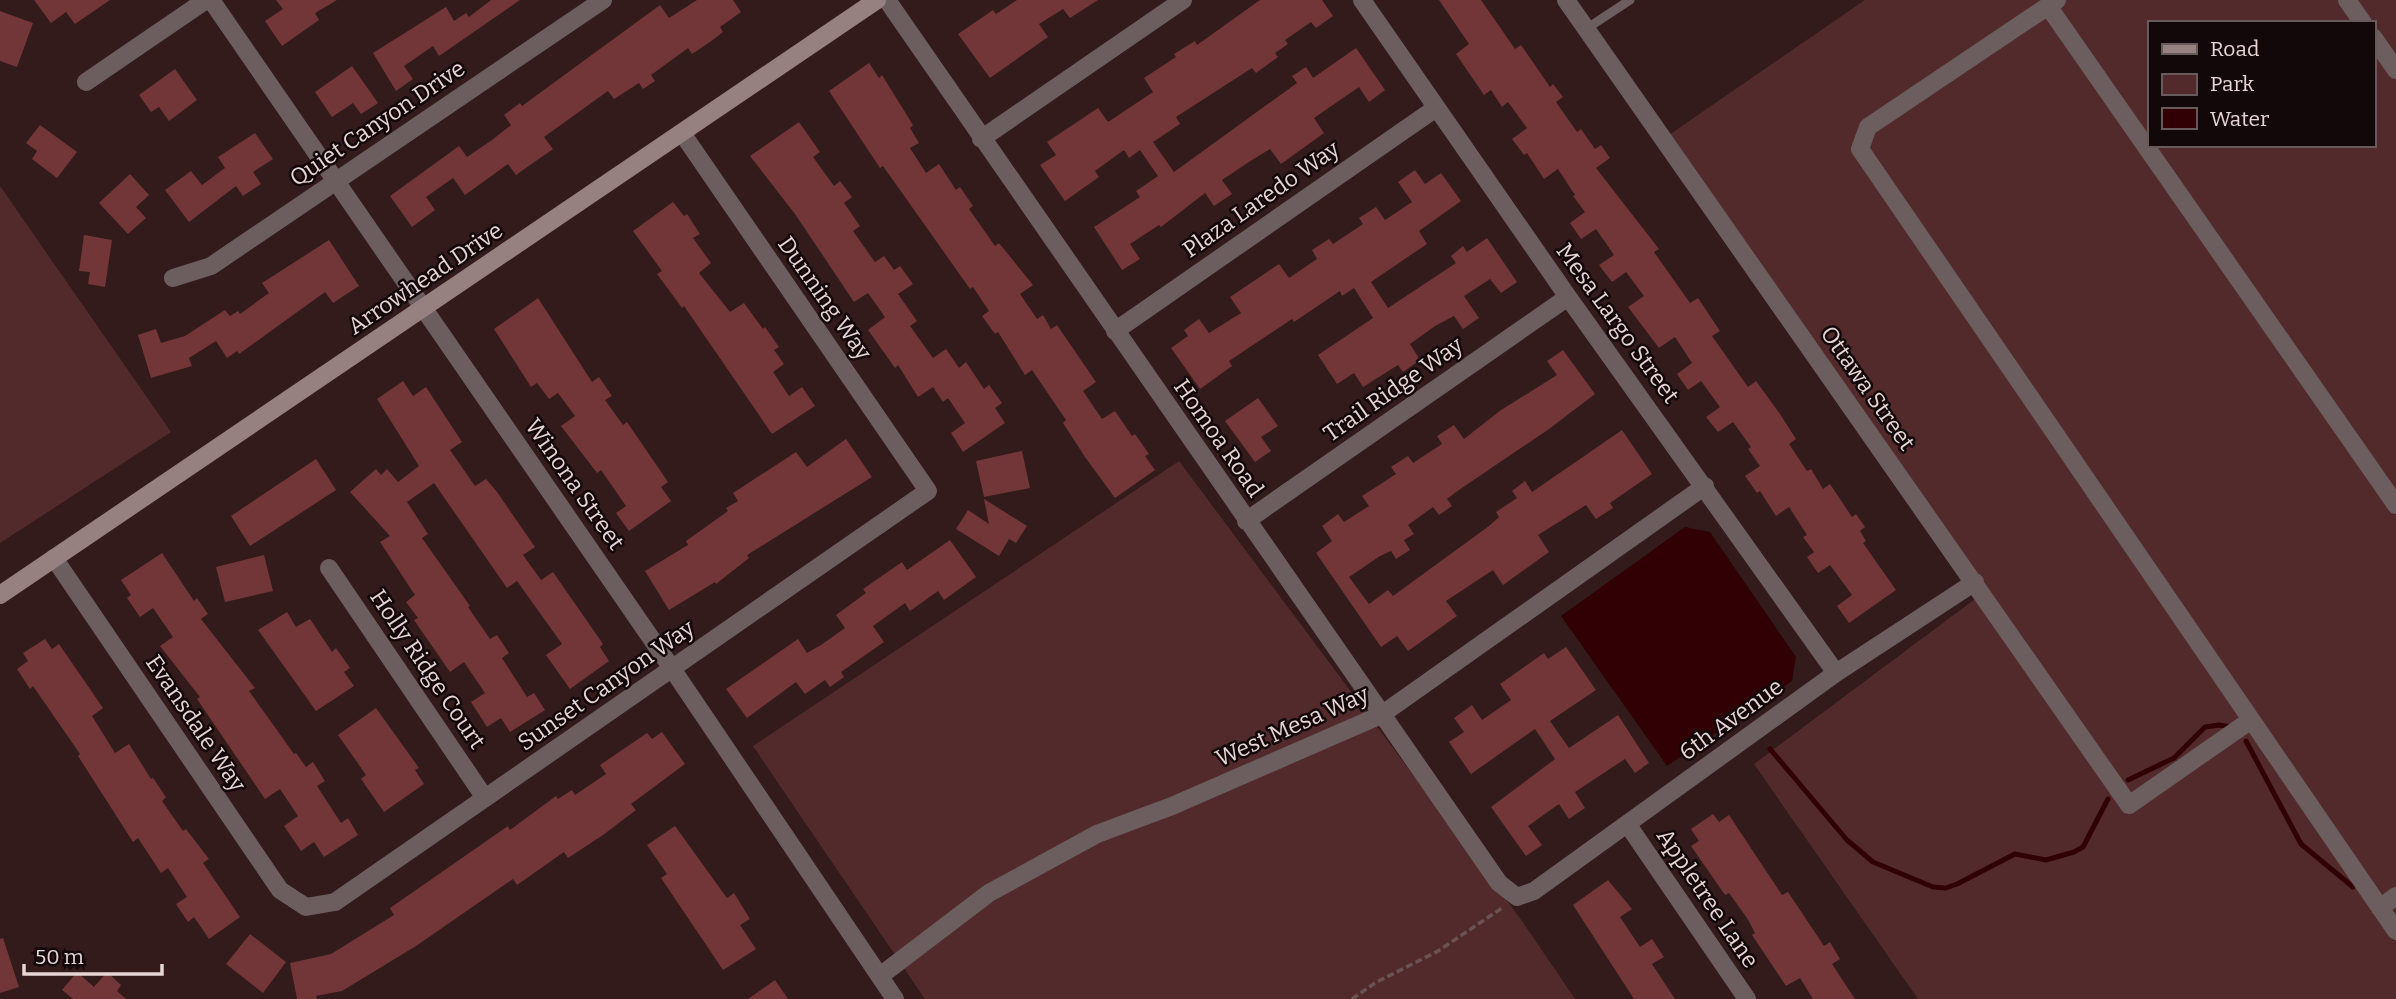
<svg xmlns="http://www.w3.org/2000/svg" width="2396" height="999" font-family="Bitter,serif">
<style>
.green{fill:#532a2b;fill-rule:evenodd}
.water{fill:#310004}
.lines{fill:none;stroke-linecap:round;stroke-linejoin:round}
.stream{stroke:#310004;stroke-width:5}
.building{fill:#723638}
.path{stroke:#6a5354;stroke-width:3.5;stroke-dasharray:7 3.5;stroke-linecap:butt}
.lane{stroke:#6c5e5e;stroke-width:9}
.street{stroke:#6c5e5e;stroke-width:18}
.secondary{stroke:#968080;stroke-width:18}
.labels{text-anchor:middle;stroke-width:5;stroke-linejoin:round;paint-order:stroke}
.street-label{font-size:23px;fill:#e7d5d5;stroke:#130809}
</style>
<rect width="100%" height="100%" fill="#331a1b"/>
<path class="green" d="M1865,0H2396V999H1918L1754,764L1975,599L1663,139ZM2149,23H2373V145H2149Z
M0,186L171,432L0,543Z
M1179,461L1522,921L1575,999H925L753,746Z"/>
<path class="water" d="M1685,527L1710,532L1796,657L1792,681L1667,766L1561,616Z"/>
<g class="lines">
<path class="stream" d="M2246,741L2301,844L2353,887
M1770,749L1847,840L1873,862L1933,887L1946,888L1957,884L2015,854L2046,860L2074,852L2083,847L2108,799
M2128,780L2174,758L2205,727L2219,725L2232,727"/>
</g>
<path class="building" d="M34,0H110L75,24L66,12L51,23Z
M276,0H337L315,13L319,20L282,46L265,21L283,9Z
M491,0H520L439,56L433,46L404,66L413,79L396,91L373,53L446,7L454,21L466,13L469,17Z
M697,0H733L741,12L720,27L723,32L710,42L692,54L688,48L651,75L655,81L643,89L639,83L614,99L608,91L544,137L553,149L516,175L508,164L465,195L453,178L426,197L435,210L412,227L390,196L459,146L467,157L492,140L511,125L504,115L520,103L522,106L660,5L669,18Z
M1017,0H1098L1070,18L1063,9L1039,24L1048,37L990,78L958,34L993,10L996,14Z
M1260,0H1322L1333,16L1316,28L1311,22L1285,40L1288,44L1275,53L1278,57L1256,73L1252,68L1176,117L1180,124L1153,142L1174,172L1297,83L1292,76L1306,67L1313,78L1356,48L1385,90L1369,102L1359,87L1314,118L1324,133L1281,164L1270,149L1252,160L1222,180L1232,194L1214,206L1205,193L1161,227L1159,225L1130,244L1140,259L1122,270L1094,227L1140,197L1136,191L1158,176L1140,150L1129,158L1124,150L1095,171L1099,177L1065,201L1040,165L1056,155L1047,142L1098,108L1108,122L1153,92L1144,78L1176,57L1174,54L1195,41L1197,45Z
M1439,0H1481L1515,49L1521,45L1550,87L1553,84L1563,97L1556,102L1577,132L1581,129L1595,149L1601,145L1610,158L1596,168L1659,249L1654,252L1690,303L1698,298L1720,331L1712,336L1748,387L1756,381L1780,414L1796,439L1789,444L1807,471L1811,469L1823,489L1830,484L1852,517L1856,514L1865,527L1860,531L1866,541L1863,543L1896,590L1849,623L1837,606L1852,595L1830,565L1818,573L1807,557L1814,552L1803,537L1807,535L1789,507L1776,516L1760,491L1757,493L1745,476L1760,466L1748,449L1751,447L1733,422L1718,432L1706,417L1720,407L1701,381L1688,390L1677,374L1692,363L1675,337L1659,348L1628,307L1644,296L1626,272L1612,282L1599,265L1614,255L1596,229L1581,239L1570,223L1585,212L1573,196L1575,195L1558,169L1544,179L1527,153L1524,155L1512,139L1527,128L1508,102L1502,107L1491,90L1484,95L1456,54L1469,44Z
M0,11L33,23L17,67L0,61Z
M869,63L879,78L882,75L913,125L910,128L919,143L910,148L926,173L939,164L956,190L960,187L973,206L969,209L995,246L999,243L1033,285L1020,294L1037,319L1043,315L1051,329L1057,325L1096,382L1083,391L1102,419L1115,411L1132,436L1135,434L1149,454L1145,456L1155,470L1115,498L1085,457L1063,423L1066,420L1032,370L1025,375L998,332L995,334L982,316L989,311L973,287L970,289L883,166L880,168L829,91Z
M352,66L378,103L361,114L353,103L332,117L315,92Z
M175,69L197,100L169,121L159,107L151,112L139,95Z
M799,122L820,152L813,157L834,186L840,181L852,197L844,203L860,226L853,231L875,262L884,256L894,270L900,266L913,284L898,294L917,321L910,326L933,358L946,349L959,368L966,362L984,389L989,385L1002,403L995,408L1005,423L963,452L951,433L965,423L948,398L943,402L933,387L918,397L898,365L895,368L868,330L885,317L868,293L854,302L795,214L750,156Z
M40,125L77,152L57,178L32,159L37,151L26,143Z
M255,133L273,159L253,172L261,184L243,196L236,186L189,222L165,190L191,171L202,185L225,168L218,157Z
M1415,170L1425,184L1441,173L1461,201L1419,231L1427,244L1371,282L1388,308L1456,263L1451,256L1463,246L1467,252L1487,238L1517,282L1501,293L1490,279L1464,296L1479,318L1463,329L1454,316L1435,326L1410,344L1420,360L1403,372L1398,365L1363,387L1354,373L1337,384L1318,355L1373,318L1354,288L1342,296L1340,291L1294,322L1292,319L1229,361L1232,366L1200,389L1171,348L1188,336L1184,330L1199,319L1209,333L1241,313L1230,297L1279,264L1289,278L1317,259L1312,250L1329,239L1333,244L1363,224L1359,218L1376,207L1385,220L1412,202L1398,182Z
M130,174L149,195L136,207L146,218L128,234L99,203Z
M673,202L684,216L687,214L700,234L693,238L711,263L699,273L730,312L744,303L763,329L765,327L779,347L774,350L784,364L773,372L789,396L802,387L815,406L772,434L684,306L682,308L657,274L662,271L633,231Z
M84,235L112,240L105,287L88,284L90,272L79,271Z
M329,240L359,286L333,303L325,292L239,354L237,351L227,358L216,341L189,358L192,366L151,378L138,335L156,329L161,343L185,336L225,310L230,316L238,311L240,314L269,293L262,283Z
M538,298L592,382L599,377L612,396L605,400L623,425L627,422L668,482L661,487L671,501L629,531L616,513L626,506L601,470L597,473L561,426L575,416L558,393L549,399L537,383L531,387L494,329Z
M1563,350L1595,394L1549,429L1456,492L1447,499L1452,506L1439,515L1433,507L1408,525L1414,534L1404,540L1410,550L1396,559L1391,551L1380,556L1349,577L1369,604L1388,590L1393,596L1489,526L1499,517L1496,512L1517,498L1512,491L1525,481L1532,492L1622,430L1652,474L1610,503L1613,508L1596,519L1586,505L1538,535L1549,552L1503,585L1493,570L1446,601L1457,616L1408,651L1397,636L1381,647L1316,553L1332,541L1322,526L1338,514L1344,522L1369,506L1362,496L1396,474L1391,467L1408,456L1413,463L1442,444L1437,436L1454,425L1464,439L1501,410L1557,375L1547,361Z
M403,381L413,396L426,387L462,442L450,450L475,486L486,479L497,492L535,547L523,555L541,580L553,572L603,644L600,647L609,661L570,689L546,655L562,644L517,581L507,588L434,483L407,502L428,534L422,538L470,606L468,607L490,639L497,635L509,653L502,658L527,697L534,693L545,710L510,732L501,718L487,727L471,702L485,693L464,662L450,672L414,620L418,618L406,602L415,595L380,542L390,536L350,492L376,469L381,475L387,469L398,482L419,466L377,399Z
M1258,398L1278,426L1261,437L1271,451L1255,462L1225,421Z
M846,439L872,477L747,555L749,558L716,584L715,582L669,610L645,571L688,545L686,541L728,511L726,508L738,501L733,493L796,452L807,467Z
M1022,451L1030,488L984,497L976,461Z
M316,459L336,490L250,546L231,516Z
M984,499L1027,526L1016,543L1009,539L999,556L956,529L968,510L989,524Z
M950,540L976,577L944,600L938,591L910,611L905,603L873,626L884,642L841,672L844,677L830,687L825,680L805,694L796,682L747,718L726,689L798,639L807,653L821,645L845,628L836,615L866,593L863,589L902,562L907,570Z
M162,553L194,601L197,598L208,614L201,619L255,688L249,691L294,754L296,753L306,767L313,762L325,781L317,786L341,823L348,818L358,835L324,857L314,842L301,851L284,826L298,816L280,789L265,799L197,699L200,697L160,646L173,637L153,608L140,617L127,598L131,595L121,580Z
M264,555L273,591L225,602L216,567Z
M287,612L296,627L310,619L332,652L336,648L350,668L344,672L354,686L316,711L258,630Z
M45,639L52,649L59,644L103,708L92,716L115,753L129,744L151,779L153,778L166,797L162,801L183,831L186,829L209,859L203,863L240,917L209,939L194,917L188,922L176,904L187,897L168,868L161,873L138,838L133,842L78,756L80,754L33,686L30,689L17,669L28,661L23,653Z
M1566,647L1596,690L1550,721L1569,748L1618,715L1649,763L1635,773L1625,759L1575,792L1585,808L1569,819L1559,804L1528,826L1542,845L1526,856L1491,807L1555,759L1535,729L1471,774L1449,742L1464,732L1454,718L1472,705L1482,720L1511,700L1500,684L1544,653L1548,659Z
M376,708L419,768L415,770L424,784L384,812L361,779L366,775L338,735Z
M662,732L685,764L631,804L636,810L603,835L568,858L564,852L517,885L513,879L416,946L342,991L316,996L317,999H297L290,963L331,954L394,915L390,908L508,826L510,830L556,796L558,799L572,790L575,795L606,774L600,765L647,733L652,739Z
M1713,814L1719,822L1729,815L1782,895L1788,892L1824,946L1830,942L1840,959L1832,964L1855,999H1813L1800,978L1786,986L1752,935L1755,933L1747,918L1729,893L1725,895L1691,846L1699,841L1691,829Z
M675,826L727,898L734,893L750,919L740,925L756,949L723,970L661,878L667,874L647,845Z
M1608,880L1632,909L1620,917L1640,947L1652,939L1664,957L1652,964L1675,999H1634L1573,905Z
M250,934L286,962L263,993L226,964Z
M3,938L19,987L0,993V939Z
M77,972L94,987L107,972L121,985L117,991L126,999H73L62,990Z
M775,980L788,999H748Z"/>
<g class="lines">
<path class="path" d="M1352,999L1375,983L1438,951L1502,908"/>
<path class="lane" d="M1586,29L1630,0"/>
<path class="street" d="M211,0L673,670L895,999
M887,0L1499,883L1517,897L1534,891L1836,673L1975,582
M1362,0L1568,297L1836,673
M1566,0L2129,805L2251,720
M2057,0L1868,127L1860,149L2396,931
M2347,0L2363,23
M2048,6L2396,505
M2373,37L2396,70
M86,82L206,0
M981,139L1183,0
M173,278L211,266L603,0
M1115,331L1436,108
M1246,521L1568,297
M54,558L280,890L306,907L335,902L928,491L682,133
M329,568L485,798
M1628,825L1747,999
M2380,908L2396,896
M880,976L989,893L1097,834L1172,806L1381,715L1705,486"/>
<path class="secondary" d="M0,595L877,0"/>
</g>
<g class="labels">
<g class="street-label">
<text transform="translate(377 123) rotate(-34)" y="8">Quiet Canyon Drive</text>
<text transform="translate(1261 199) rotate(-35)" y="8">Plaza Laredo Way</text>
<text transform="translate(425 278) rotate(-34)" y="8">Arrowhead Drive</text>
<text transform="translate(825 298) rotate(55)" y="8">Dunning Way</text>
<text transform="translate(1618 323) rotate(54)" y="8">Mesa Largo Street</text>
<text transform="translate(1868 388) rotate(55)" y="8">Ottawa Street</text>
<text transform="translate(1393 389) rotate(-35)" y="8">Trail Ridge Way</text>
<text transform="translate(1219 438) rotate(55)" y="8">Homoa Road</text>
<text transform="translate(575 484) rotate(55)" y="8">Winona Street</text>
<text transform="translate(428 669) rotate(56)" y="8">Holly Ridge Court</text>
<text transform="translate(606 685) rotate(-35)" y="8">Sunset Canyon Way</text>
<text transform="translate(1731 719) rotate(-36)" y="8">6th Avenue</text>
<text transform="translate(196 723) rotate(56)" y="8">Evansdale Way</text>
<text transform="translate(1292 726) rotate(-24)" y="8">West Mesa Way</text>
<text transform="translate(1708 898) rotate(56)" y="8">Appletree Lane</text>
</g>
</g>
<rect x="2148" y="21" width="228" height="126" fill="#130809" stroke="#685a5b" stroke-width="2"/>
<rect x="2162" y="44" width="35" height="10" fill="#968080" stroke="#685a5b" stroke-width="2"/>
<text x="2210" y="56" font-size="21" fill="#e7d5d5">Road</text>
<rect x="2162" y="74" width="35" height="21" fill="#532a2b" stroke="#685a5b" stroke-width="2"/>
<text x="2210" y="91" font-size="21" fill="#e7d5d5">Park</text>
<rect x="2162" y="108" width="35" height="21" fill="#310004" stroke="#685a5b" stroke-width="2"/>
<text x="2210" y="126" font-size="21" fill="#e7d5d5">Water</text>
<path d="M24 964v10h138v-10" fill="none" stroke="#e7d5d5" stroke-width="3.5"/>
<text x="35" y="964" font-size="21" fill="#e7d5d5" stroke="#130809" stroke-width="5" paint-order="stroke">50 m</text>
</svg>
